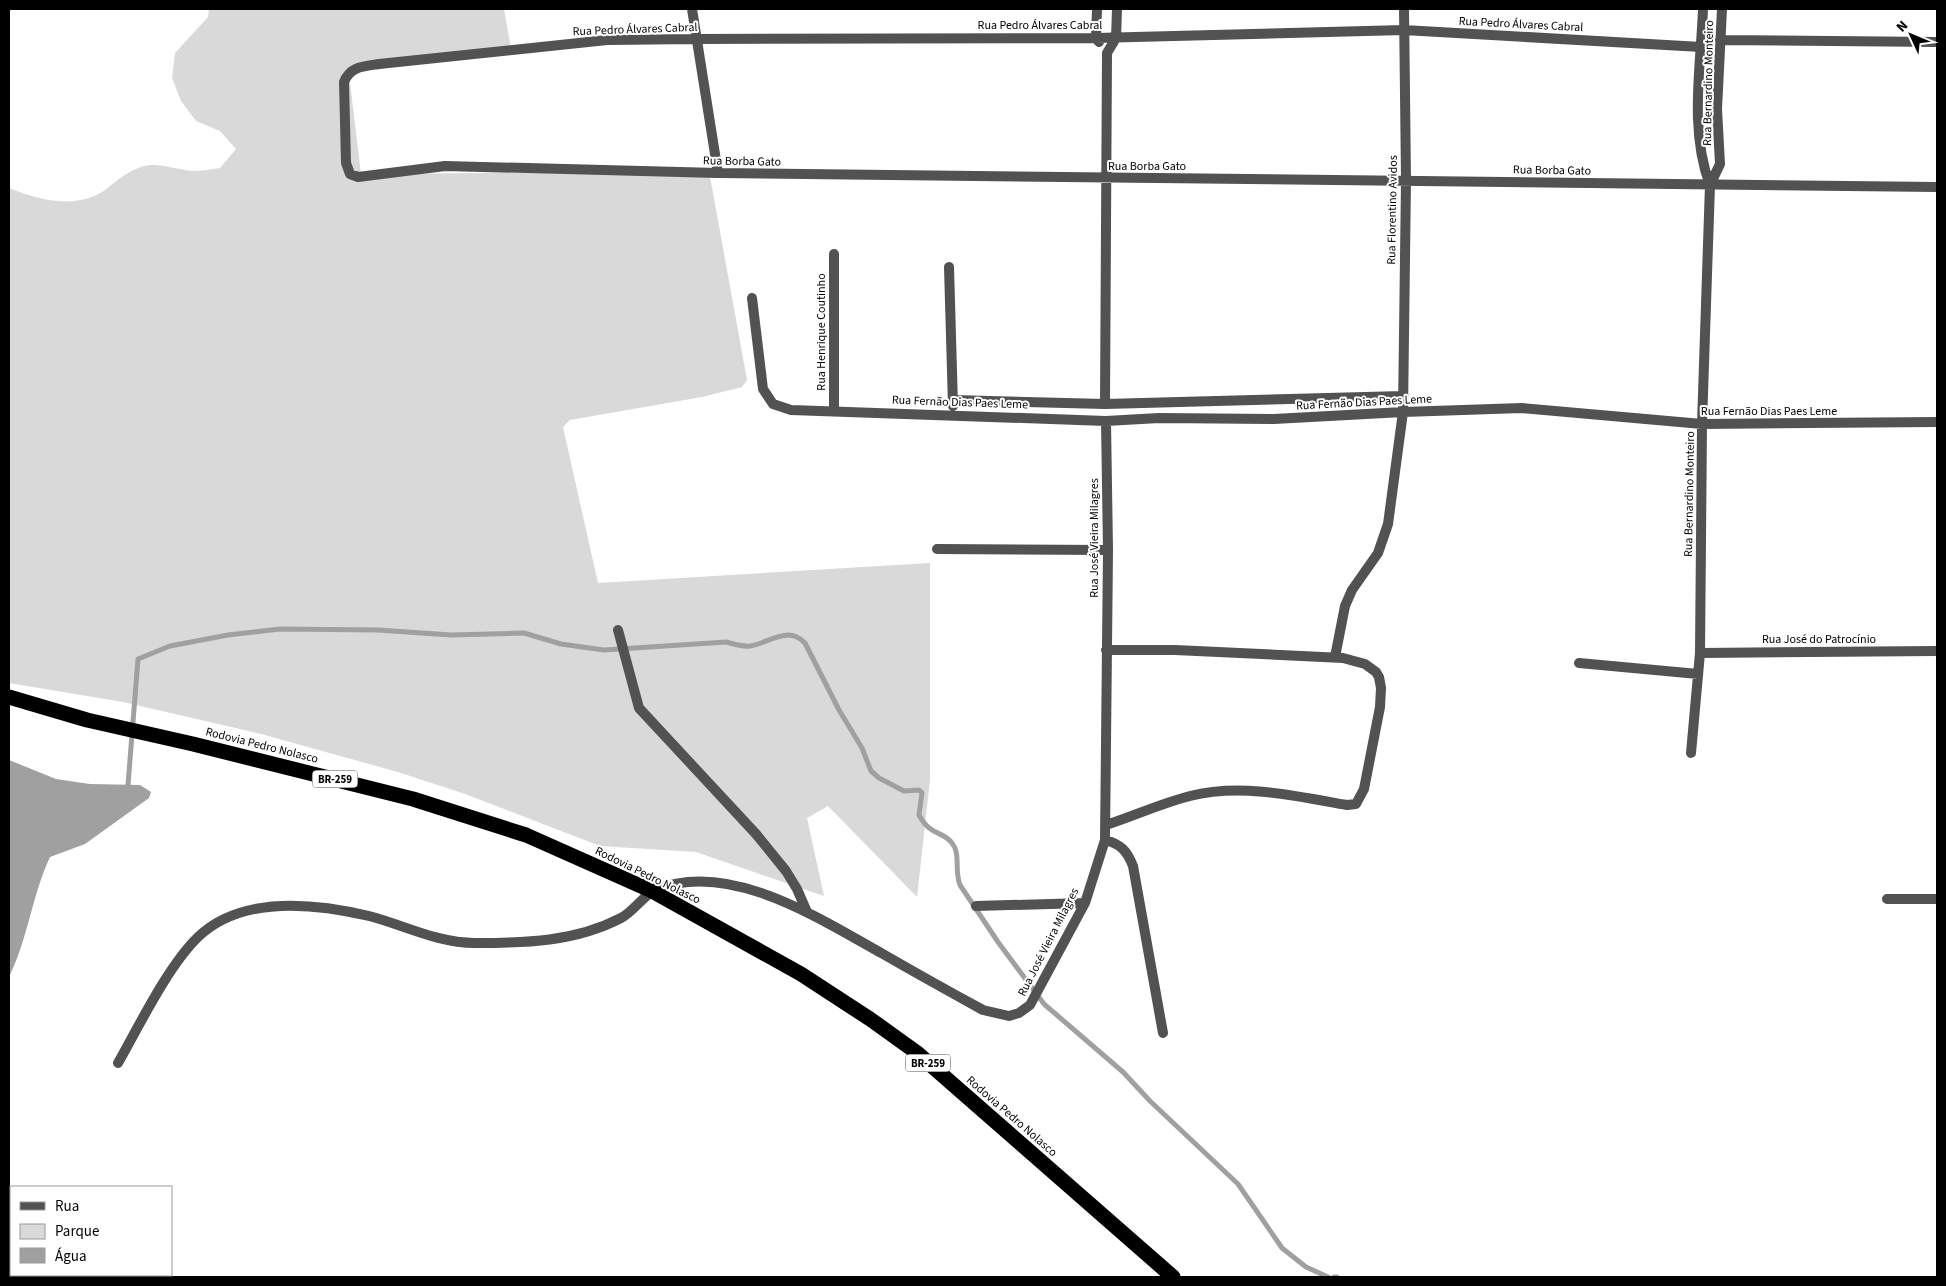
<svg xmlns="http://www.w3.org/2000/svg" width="1946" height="1286" font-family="'Source Sans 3',sans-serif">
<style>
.green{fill:#d9d9d9}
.water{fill:#a0a0a0}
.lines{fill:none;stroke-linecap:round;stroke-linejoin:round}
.stream{stroke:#a0a0a0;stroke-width:5}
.street{stroke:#525252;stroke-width:10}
.highway{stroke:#000;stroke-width:15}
.labels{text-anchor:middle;stroke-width:4;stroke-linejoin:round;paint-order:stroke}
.shield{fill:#fff;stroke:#4c4c4c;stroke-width:1}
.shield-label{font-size:11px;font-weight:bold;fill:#000}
.street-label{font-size:12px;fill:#000;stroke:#fff}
</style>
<rect width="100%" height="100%" fill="#fff"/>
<path class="green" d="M209,9H504L511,49L349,74L361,174L709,171L747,380L742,387L702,397L570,420L563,427L598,583L930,563V780L917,897L828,806L807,818L824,896L696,852L600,846L465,794L398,772L261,734L123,702L9,683V188C38,200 76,210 105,190C118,180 127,171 144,166C158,162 178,170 193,171C202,171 211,169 220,168L236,149L220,131L196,121L181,101L172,78L175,53L208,17Z"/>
<path class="water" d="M9,760L56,779L90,784L140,785L151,792L149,798L85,844L50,857C32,895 28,939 9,977Z"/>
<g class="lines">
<path class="stream" d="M125,789L128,785L138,659L170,646L228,635L280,629L378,630L451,635L524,633L561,644L604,650L726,642C734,644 742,647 750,646C769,643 788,625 805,643L839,710L862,748L871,771L879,778L904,791L919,790L922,793L919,815C931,837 942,830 952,843C961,854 954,870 960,885L998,942L1044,1004L1123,1072L1150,1101L1238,1184L1282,1248L1306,1267L1328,1277
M1334,1277H1337"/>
<path class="street" d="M692,9L718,173
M1097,9L1096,38L1099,42
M1720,40L1937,42
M1701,47L1404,30L1096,38L697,39L607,40L379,64C365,66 350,66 344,82L346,163L350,174L358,177L445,166L718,173L1937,187
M1710,185L1720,164L1717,109L1722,9
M834,254V411
M949,267L953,406
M752,298L763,389L773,404L791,410L1106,421L1159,418L1274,419L1403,412L1522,408L1702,424L1937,422
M953,400L1105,404L1403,396
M1105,404L1107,53L1116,38L1117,9
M937,549L1108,550
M618,630L639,708L756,834L786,871L797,889L807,912
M1106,650H1175L1343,658L1365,664L1376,672L1379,677L1381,688L1380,707L1364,789L1356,804L1347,805C1296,796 1241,783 1190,796C1162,803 1134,816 1106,825
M1700,653L1937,651
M1335,657L1345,606L1352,590L1378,553L1388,524L1403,412L1406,180L1404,9
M1579,663L1698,674
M1691,753L1700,653L1702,424L1710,185C1689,130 1701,66 1703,9
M1105,840C1121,844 1127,851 1133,866L1163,1033
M1887,899H1937
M976,906L1085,903
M118,1063C139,1026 168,966 198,937C242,895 314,903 369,916C404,925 437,943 475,943C525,943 575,942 621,918C633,912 645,894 655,890C729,859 820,919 883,954C916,973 950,992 983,1010L1009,1016L1019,1013L1030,1005L1085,903L1105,840L1108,550L1106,421"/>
<path class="highway" d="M9,697L87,720L193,744L413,799L526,835L652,891L801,974L870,1019L916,1052L1173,1277"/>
</g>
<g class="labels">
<g class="shield">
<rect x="312.5" y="770.5" width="45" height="17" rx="4"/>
<rect x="905.5" y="1054.5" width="45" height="17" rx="4"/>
</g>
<g class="shield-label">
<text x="335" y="783">BR-259</text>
<text x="928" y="1067">BR-259</text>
</g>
<g class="street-label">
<text transform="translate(1521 24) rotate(3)" y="4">Rua Pedro Álvares Cabral</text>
<text x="1040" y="29">Rua Pedro Álvares Cabral</text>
<text transform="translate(635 29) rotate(-2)" y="4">Rua Pedro Álvares Cabral</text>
<text transform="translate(1708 83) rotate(-89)" y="4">Rua Bernardino Monteiro</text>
<text transform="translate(742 161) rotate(1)" y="4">Rua Borba Gato</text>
<text x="1147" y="170">Rua Borba Gato</text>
<text transform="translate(1552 170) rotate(1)" y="4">Rua Borba Gato</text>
<text transform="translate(1392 210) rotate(-89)" y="4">Rua Florentino Avidos</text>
<text transform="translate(821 332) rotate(-90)" y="4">Rua Henrique Coutinho</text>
<text transform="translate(960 402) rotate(2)" y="4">Rua Fernão Dias Paes Leme</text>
<text transform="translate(1364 402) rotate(-3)" y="4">Rua Fernão Dias Paes Leme</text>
<text x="1769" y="415">Rua Fernão Dias Paes Leme</text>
<text transform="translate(1689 494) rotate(-89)" y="4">Rua Bernardino Monteiro</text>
<text transform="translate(1094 538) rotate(-90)" y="4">Rua José Vieira Milagres</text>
<text x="1819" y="643">Rua José do Patrocínio</text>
<text transform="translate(262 745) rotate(14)" y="4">Rodovia Pedro Nolasco</text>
<text transform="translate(648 875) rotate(26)" y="4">Rodovia Pedro Nolasco</text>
<text transform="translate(1048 942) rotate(-63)" y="4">Rua José Vieira Milagres</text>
<text transform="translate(1012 1116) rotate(41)" y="4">Rodovia Pedro Nolasco</text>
</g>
</g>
<rect width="1946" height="1286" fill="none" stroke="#000000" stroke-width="20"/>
<rect x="10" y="1186" width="162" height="90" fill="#ffffff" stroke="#999999"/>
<rect x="20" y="1202" width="25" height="8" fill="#525252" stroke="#999999"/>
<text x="55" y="1211" font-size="15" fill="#000000">Rua</text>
<rect x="20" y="1224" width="25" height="15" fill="#d9d9d9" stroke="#999999"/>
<text x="55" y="1236" font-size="15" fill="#000000">Parque</text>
<rect x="20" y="1248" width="25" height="15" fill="#a0a0a0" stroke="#999999"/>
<text x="55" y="1261" font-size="15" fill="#000000">Água</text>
<g transform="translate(1911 35) rotate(314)" stroke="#ffffff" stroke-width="4" paint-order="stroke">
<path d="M0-4L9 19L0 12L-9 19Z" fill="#000000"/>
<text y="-8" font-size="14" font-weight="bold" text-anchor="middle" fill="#000000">N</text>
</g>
</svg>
